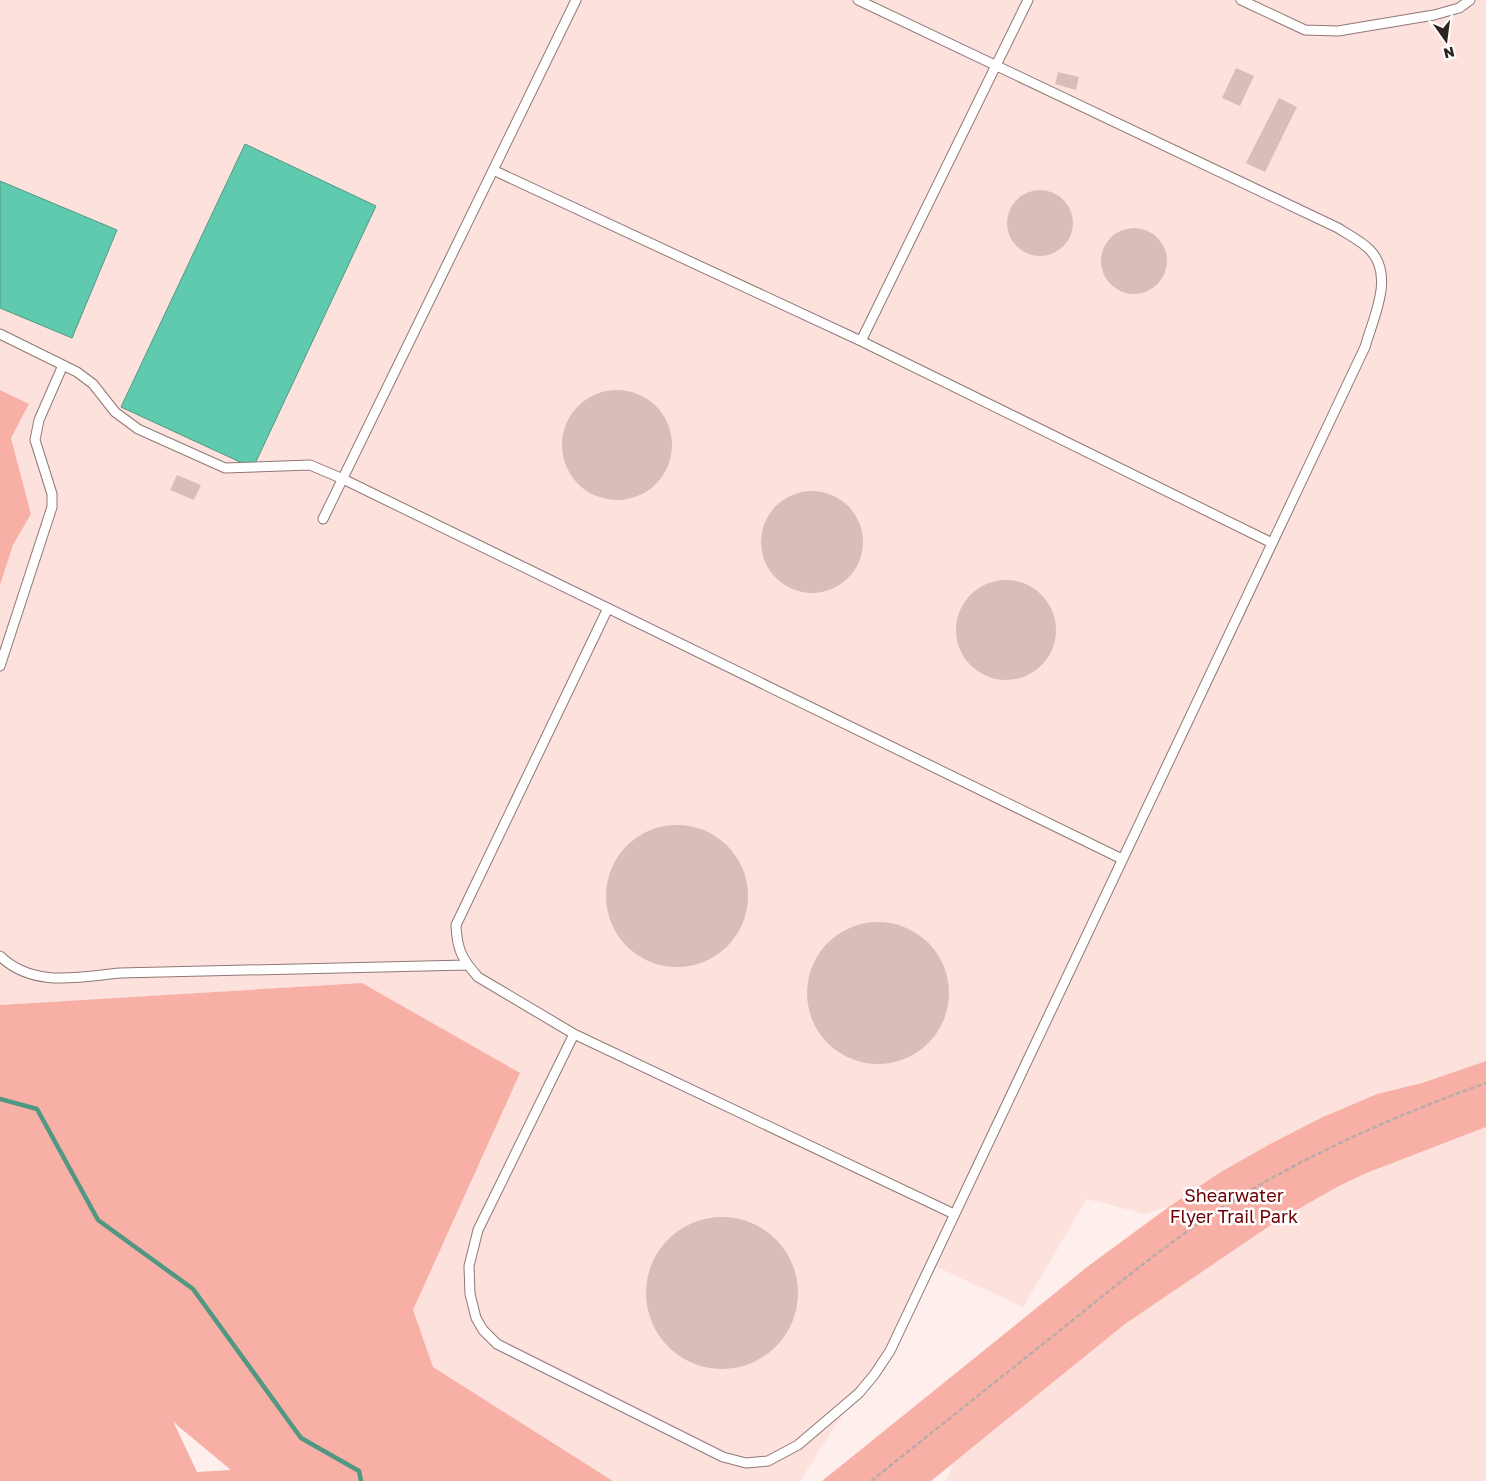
<svg xmlns="http://www.w3.org/2000/svg" width="1486" height="1481" font-family="'Golos Text',sans-serif">
<style>
.built{fill:#fde1dd}
.green{fill:#f8b0a6;fill-rule:evenodd}
.water{fill:#5fcaad;stroke:#509883}
.lines{fill:none;stroke-linecap:round;stroke-linejoin:round}
.stream{stroke:#509883;stroke-width:4.5}
.building{fill:#d8beba}
.lane-casing{stroke:#8f7875;stroke-width:11}
.path{stroke:#b9aba9;stroke-width:2.5;stroke-dasharray:5 2.5;stroke-linecap:butt}
.lane{stroke:#fff;stroke-width:9}
.labels{text-anchor:middle;stroke-width:5;stroke-linejoin:round;paint-order:stroke}
.park-label{font-size:18px;fill:#6c0002;stroke:#fff}
</style>
<rect width="100%" height="100%" fill="#feeeec"/>
<path class="built" d="M0,0H1486V1061L1422,1083L1377,1094L1323,1117L1270,1144L1219,1173L1170,1206L1145,1214L1087,1199L1023,1307L937,1267L800,1481H614L433,1367L413,1310L519,1073L362,983L0,1005V585L13,545L31,514L11,438L29,404L0,390Z
M1486,1127V1481H946L954,1463L1125,1324L1274,1223L1337,1187L1364,1174Z"/>
<path class="green" d="M0,390L29,404L11,438L31,514L13,545L0,585Z
M362,983L520,1073L413,1310L433,1367L613,1481H0V1005ZM173,1421L178,1426L231,1470L197,1472Z
M1486,1061V1127L1364,1174L1337,1187L1274,1223L1125,1324L931,1481H822L1091,1264L1170,1206L1219,1173L1270,1144L1323,1117L1377,1094L1422,1083Z"/>
<path class="water" d="M245,144L376,206L253,468L121,407Z
M0,181L117,230L72,338L0,308Z"/>
<g class="lines">
<path class="stream" d="M0,1099L37,1109L98,1220L193,1289L301,1438L359,1471L361,1481"/>
</g>
<path class="building" d="M1236,68L1254,76L1240,106L1222,98Z
M1058,72L1079,77L1076,90L1055,84Z
M1279,98L1297,107L1265,172L1246,163Z
M1007 223a33 33 0 1 1 66 0a33 33 0 1 1-66 0Z
M1101 261a33 33 0 1 1 66 0a33 33 0 1 1-66 0Z
M562 445a55 55 0 1 1 110 0a55 55 0 1 1-110 0Z
M177,475L201,485L194,500L170,490Z
M761 542a51 51 0 1 1 102 0a51 51 0 1 1-102 0Z
M956 630a50 50 0 1 1 100 0a50 50 0 1 1-100 0Z
M606 896a71 71 0 1 1 142 0a71 71 0 1 1-142 0Z
M807 993a71 71 0 1 1 142 0a71 71 0 1 1-142 0Z
M646 1293a76 76 0 1 1 152 0a76 76 0 1 1-152 0Z"/>
<g class="lines">
<g class="lane-casing">
<path id="lane" d="M1241,0L1305,30L1338,31L1434,15L1459,8L1470,0
M493,170L861,341L1272,543
M0,334L77,372L93,384L115,412L138,429L225,468L310,465L343,479L1122,859
M861,341L1028,0
M323,519L576,0
M608,608L456,925C457,950 462,959 478,977L574,1034L954,1214
M0,666L52,507V494L35,440L39,420L63,365
M0,956C33,988 78,977 120,973L467,965
M574,1034L478,1230L469,1266L470,1294L476,1318L483,1330L497,1344L723,1457L746,1463L768,1461L798,1445L859,1393L874,1375L890,1351L1365,347C1373,318 1395,276 1370,250C1361,241 1349,235 1338,228L858,0"/>
</g>
<path class="path" d="M871,1481C935,1430 999,1379 1063,1328C1114,1287 1165,1245 1220,1209C1303,1156 1394,1116 1486,1083"/>
<use href="#lane" class="lane"/>
</g>
<g class="labels">
<g class="park-label">
<text x="1234" y="1202">Shearwater<tspan x="1234" dy="21">Flyer Trail Park</tspan></text>
</g>
</g>
<g transform="translate(1446 40) rotate(166)" stroke="#ffffff" stroke-width="4" paint-order="stroke">
<path d="M0-4L9 19L0 12L-9 19Z" fill="#2d2422"/>
<text y="-8" font-size="14" font-weight="bold" text-anchor="middle" fill="#2d2422">N</text>
</g>
</svg>
